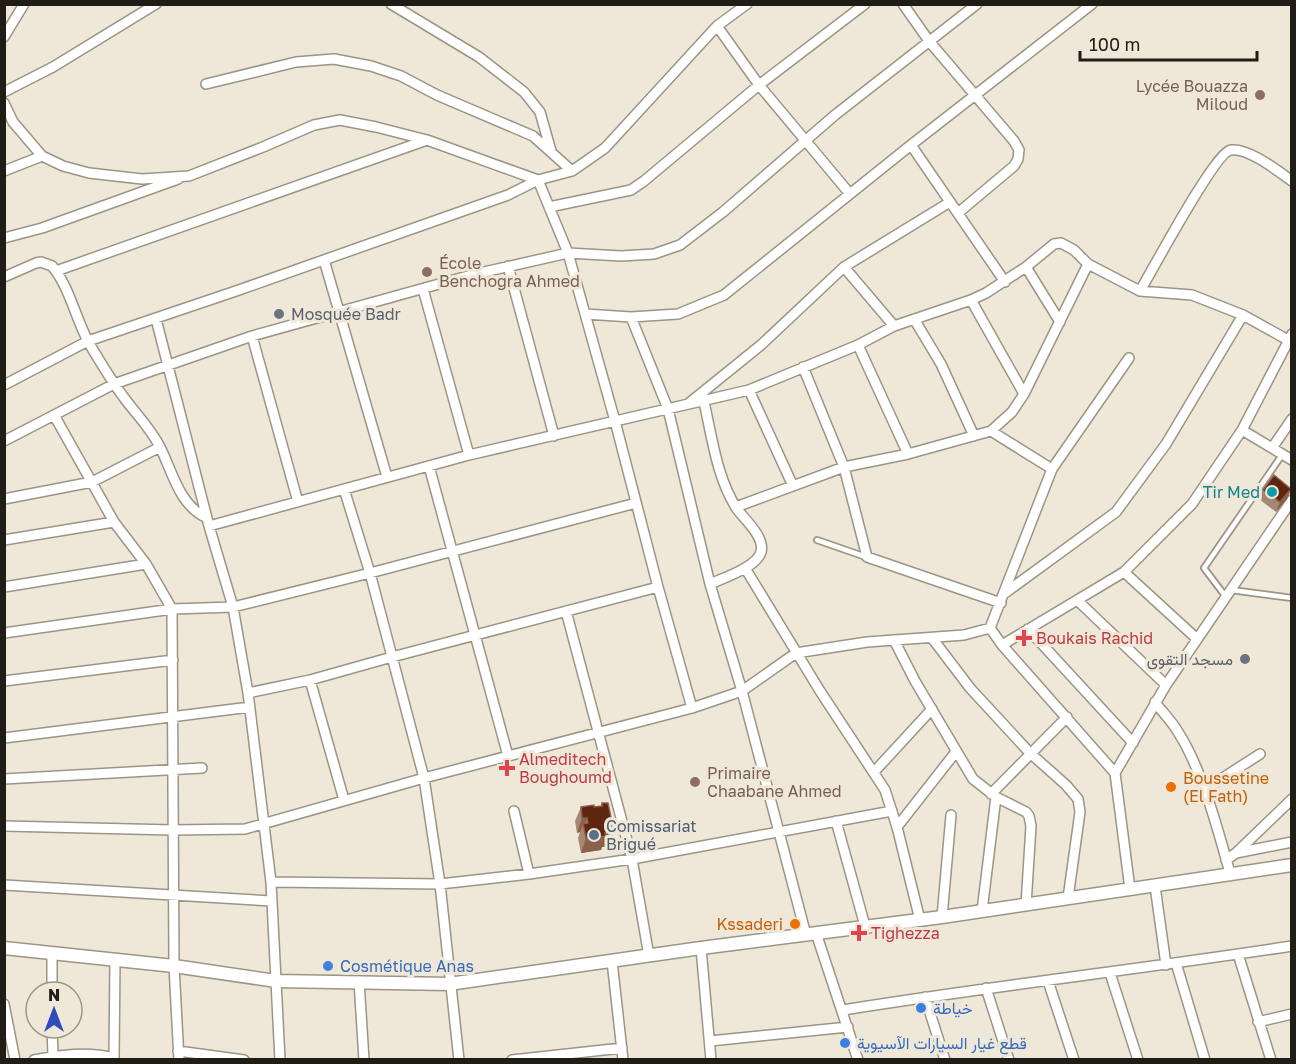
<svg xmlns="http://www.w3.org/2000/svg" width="1296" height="1064" font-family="'Golos Text',Vazirmatn,sans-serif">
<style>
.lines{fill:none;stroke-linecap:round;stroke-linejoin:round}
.service-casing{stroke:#9b9586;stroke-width:8}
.minor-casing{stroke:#9b9586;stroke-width:12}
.tertiary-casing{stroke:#9b9586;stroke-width:15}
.service{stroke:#fff;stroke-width:4.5}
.minor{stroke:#fff;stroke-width:9}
.tertiary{stroke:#fff;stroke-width:12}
.wall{fill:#a68674}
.shaded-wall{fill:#8a604b}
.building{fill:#5e250f;stroke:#8a604b;stroke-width:1.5}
.education-dot{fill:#8d6e63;stroke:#efe8d8;stroke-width:2}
.worship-dot{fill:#6b7280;stroke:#efe8d8;stroke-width:2}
.culture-dot{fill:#0f9aa8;stroke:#efe8d8;stroke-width:2}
.health-dot{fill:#e0444e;stroke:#efe8d8;stroke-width:2}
.food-dot{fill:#e8710a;stroke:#efe8d8;stroke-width:2}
.service-dot{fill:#5c6f8a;stroke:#efe8d8;stroke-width:2}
.shop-dot{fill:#3f7fe0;stroke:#efe8d8;stroke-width:2}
.labels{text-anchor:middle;stroke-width:6;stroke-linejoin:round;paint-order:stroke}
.education-label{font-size:16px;fill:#785e54;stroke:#efe8d8;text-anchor:start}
.worship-label{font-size:16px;fill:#5b616d;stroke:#efe8d8;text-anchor:start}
.culture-label{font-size:16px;fill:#0d838f;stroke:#efe8d8;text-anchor:end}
.health-label{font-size:16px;fill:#be3a42;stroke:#efe8d8;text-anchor:start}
.food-label{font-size:16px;fill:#c56008;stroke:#efe8d8;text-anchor:start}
.service-label{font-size:16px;fill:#4e5e75;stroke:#efe8d8;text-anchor:start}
.shop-label{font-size:16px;fill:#366cbe;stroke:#efe8d8;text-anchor:start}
</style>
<rect width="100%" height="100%" fill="#efe8d8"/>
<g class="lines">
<g class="service-casing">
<path id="service" d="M817,540L866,557
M1231,590L1292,598
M1226,597L1204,568L1282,455"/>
</g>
<g class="minor-casing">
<path id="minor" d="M391,4L479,57L524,92L540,112L551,151
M903,4L929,41L1014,141L1019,150L1018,159L1014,166L958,213
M717,26L759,85L850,194
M4,37L24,4
M206,84L296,62L334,59L371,66L401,76L437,95L533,136L572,171
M4,92L53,67L156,4
M4,103L13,122L42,156L63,166L89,173L142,179L189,176L263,147L314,125L340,120L376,127L427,140L538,180L568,253L615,421L658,587L692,708
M911,145L1005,282
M4,171L42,156
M549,207L631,190L644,181L759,85L865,4
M4,238L42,228L178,179
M324,260L387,477
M508,266L554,436
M844,267L894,326
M1026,267L1060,322
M56,271L427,140
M4,277L36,263L41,262L52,266C70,287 76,321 90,345C101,363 112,382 125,399C137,415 151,429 160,447C173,473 179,505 207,518
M423,289L469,455
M1140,291C1152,271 1215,152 1231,150C1249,148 1278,171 1292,181
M971,300L1024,394
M585,314L631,317L678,314L724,295L911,145L1092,4
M631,317L668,409L710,584L742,691L806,935
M156,319L209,526L233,607L248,693L271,882L280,1060
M914,319L941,364L974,436
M252,336L298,502
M858,345L908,454
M1129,358L1052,469L990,628L1002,645L1115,773L1130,889
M803,367L844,467L867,557L1001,603
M4,385L88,341L236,291L508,195L538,180L572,171L605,148L717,26L747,4
M749,390L793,486
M704,402C712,437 717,479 737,509C745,520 765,537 761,552C757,567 723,578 710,584
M688,404L761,345L844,267L950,202
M54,415L114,522L146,564L172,609L174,966L179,1060
M1242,430L1292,460
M991,431L1052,469
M4,441L114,384L252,336L475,274L568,253L621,256L654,254L680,245L723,212L835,115L977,4
M1272,448L1292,419
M429,466L508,756
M344,489L370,573L424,778L440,884L459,1060
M4,499L92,482L160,447
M736,507L844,467L908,454L991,431L1012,412L1024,394L1088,264
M209,526L469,455L749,390L858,345L894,326L971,300L986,293L1026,267L1054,244L1061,243L1074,250L1088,264L1140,291L1192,295L1243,315L1288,340
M4,540L114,522
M745,568L820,691L885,790L897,827L920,920
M1124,572L1196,638
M4,587L146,564
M1005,593L1116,512L1166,444L1243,315
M1077,600L1166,685
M566,611L632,859L649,956
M1028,629L1133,743
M4,633L172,609L233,607L370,573L636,503
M932,638L970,688L1030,753L1066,785L1078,799L1080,812L1068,898
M894,640L915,681L973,779L996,797L1026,812L1029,816L1031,826L1026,905
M1002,645L1124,572L1192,504L1242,430L1292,334
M310,680L344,800
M4,681L173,660
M248,693L310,680L392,657L658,587
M1155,702C1162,712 1172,721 1178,732C1202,769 1218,830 1230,873
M4,738L250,707
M874,772L932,709
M1115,773L1166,685L1292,500
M4,779L202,768
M1204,790L1260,754
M991,794L1067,717
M514,811L529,874
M836,821L865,926
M4,826L173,830L245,829L424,778L692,708L742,691L796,653L867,642L964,635L990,628
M897,827L955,753
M1236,853L1292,842
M1226,860L1236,853L1292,799
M271,882L440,884L529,874L632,859L892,811
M4,885L272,901
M1155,886L1166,965
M982,911L996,797
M942,917L951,815
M816,933L858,1060
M701,948L711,1060
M52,953V992
M1238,954L1271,1060
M612,961L623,1060
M1176,963L1205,1060
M1110,973L1138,1060
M359,981L364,1060
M1048,981L1074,1060
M986,988L1009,1060
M925,997L945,1060
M4,1004L15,1060
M843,1010C992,986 1142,969 1292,946
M1258,1022L1292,1014
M52,1028L53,1056
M710,1041L848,1027
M178,1051L244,1060
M34,1060C60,1055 88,1051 114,1058L115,960
M512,1060L622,1048"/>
</g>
<g class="tertiary-casing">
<path id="tertiary" d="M4,948L174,966L276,981L449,984L701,948L942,917L1292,865"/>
</g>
<use href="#service" class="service"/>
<use href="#minor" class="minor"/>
<use href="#tertiary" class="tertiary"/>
</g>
<path class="wall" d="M1291,489L1287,499L1276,512L1259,499L1263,490Z
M602,803L614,832L609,847H602L601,850L581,853L578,838L580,832L577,833L575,821L581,807H594L601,806Z"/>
<path class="shaded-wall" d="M1291,489L1287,499L1276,512L1280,502Z
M582,818H587L584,827L583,824L580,832L577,833Z
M614,832L609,847H602L601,850L581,853L586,838L605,833Z"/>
<path class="building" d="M1274,475L1291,489L1280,502L1263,490Z
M602,803H608L614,832L605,833L606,836L586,838L583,824L588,823L587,818H582L581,807L594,805V807L602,806Z"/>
<g class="education-dot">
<circle cx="1260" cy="95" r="6"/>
<circle cx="427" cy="272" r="6"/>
<circle cx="695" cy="782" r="6"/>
</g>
<g class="worship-dot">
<circle cx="279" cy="314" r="6"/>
<circle cx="1245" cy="659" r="6"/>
</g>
<circle class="culture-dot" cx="1272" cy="492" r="6"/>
<g class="health-dot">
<path d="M1021 629h6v6h6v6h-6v6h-6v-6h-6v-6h6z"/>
<path d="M504 759h6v6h6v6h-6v6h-6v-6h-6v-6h6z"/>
<path d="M856 924h6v6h6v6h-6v6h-6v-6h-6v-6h6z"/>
</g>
<g class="food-dot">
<circle cx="1171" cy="787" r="6"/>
<circle cx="795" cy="924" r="6"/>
</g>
<circle class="service-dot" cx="594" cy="835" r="6"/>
<g class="shop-dot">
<circle cx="328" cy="966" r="6"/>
<circle cx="921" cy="1008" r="6"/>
<circle cx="845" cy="1043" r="6"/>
</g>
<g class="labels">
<g class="education-label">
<text x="1248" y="92" text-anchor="end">Lycée Bouazza<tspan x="1248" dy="18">Miloud</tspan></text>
<text x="439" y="269">École<tspan x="439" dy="18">Benchogra Ahmed</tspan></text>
<text x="707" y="779">Primaire<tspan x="707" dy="18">Chaabane Ahmed</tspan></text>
</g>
<g class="worship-label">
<text x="291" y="320">Mosquée Badr</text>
<text x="1233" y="665" text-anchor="end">مسجد التقوى</text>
</g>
<g class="culture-label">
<text x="1260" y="498">Tir Med</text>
</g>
<g class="health-label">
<text x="1036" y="644">Boukais Rachid</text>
<text x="519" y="765">Almeditech<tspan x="519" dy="18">Boughoumd</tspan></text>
<text x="871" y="939">Tighezza</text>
</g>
<g class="food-label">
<text x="1183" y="784">Boussetine<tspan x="1183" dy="18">(El Fath)</tspan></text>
<text x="783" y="930" text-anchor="end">Kssaderi</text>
</g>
<g class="service-label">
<text x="606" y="832">Comissariat<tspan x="606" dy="18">Brigué</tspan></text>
</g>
<g class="shop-label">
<text x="340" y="972">Cosmétique Anas</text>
<text x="933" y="1014">خياطة</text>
<text x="857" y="1049">قطع غيار السيارات الآسيوية</text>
</g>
</g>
<rect width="1296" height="1064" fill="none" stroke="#201d17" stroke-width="12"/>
<g transform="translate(54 1010)"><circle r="28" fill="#efe8d8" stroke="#9c978b" stroke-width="1.5"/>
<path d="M0-4.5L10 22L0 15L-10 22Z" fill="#2e4cbc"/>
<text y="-9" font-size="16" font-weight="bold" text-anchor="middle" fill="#201d17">N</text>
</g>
<path d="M1080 51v9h177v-9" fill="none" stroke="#201d17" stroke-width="3"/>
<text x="1089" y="51" font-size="18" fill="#201d17" stroke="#efe8d8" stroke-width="4.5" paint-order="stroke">100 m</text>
</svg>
